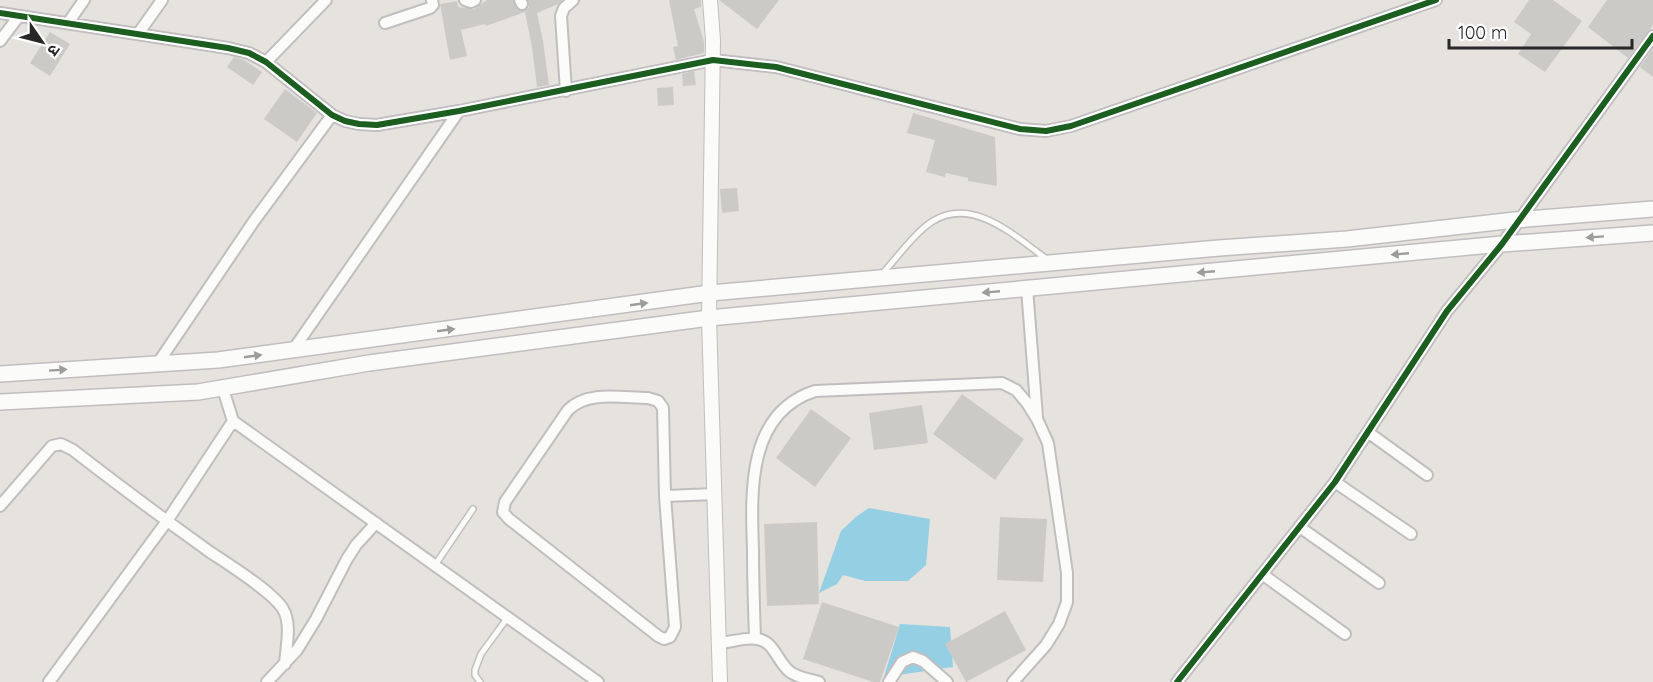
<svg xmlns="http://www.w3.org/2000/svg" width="1653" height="682" font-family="Quicksand,'Noto Sans Devanagari',sans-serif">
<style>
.water{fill:#95cfe4}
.building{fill:#cccac7}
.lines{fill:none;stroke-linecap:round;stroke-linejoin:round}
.service-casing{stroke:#c0bebf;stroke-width:8}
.minor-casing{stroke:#c0bebf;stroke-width:14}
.tertiary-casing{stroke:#c0bebf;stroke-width:16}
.secondary-casing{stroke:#c0bebf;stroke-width:18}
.service{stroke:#fbfbfa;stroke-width:5}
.minor{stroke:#fbfbfa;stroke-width:10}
.tertiary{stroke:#fbfbfa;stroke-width:14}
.secondary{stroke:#fbfbfa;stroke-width:15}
.cycleway-casing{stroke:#fff;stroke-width:10}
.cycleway{stroke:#1b5e20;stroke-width:6}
.oneway{fill:#9c9c9b}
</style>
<rect width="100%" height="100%" fill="#e6e2de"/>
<path class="water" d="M869,508L930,519L926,565L908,581H865L843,575L837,584L819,593L841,531L857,516Z
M900,624L950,627L953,667L884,677Z"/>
<path class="building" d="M487,0H513L516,8L522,11L529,8L528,0H562L558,4L537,13L543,41L549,85L537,87L532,47L525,12L486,26L485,24L461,30L467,56L450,60L440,4L457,1L458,7L474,9Z
M669,0H701V7L694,9L704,42V53L676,60L673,47L678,46Z
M719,0H779L757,29Z
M1529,0H1553L1582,21L1545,72L1518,54L1531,34L1514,22Z
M1607,0H1653V25L1628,58L1588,27Z
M50,32L70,44L50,76L30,63Z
M1653,49V77L1640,67Z
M234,57L244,60L262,72L253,85L227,67Z
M694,71L696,85L683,86L682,74Z
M673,87L674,105L658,106L657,88Z
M285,89L317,113L297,142L264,119Z
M913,113L995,137L997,186L968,181V178L946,173L945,177L926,172L935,140L907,133Z
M737,188L739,211L722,213L720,189Z
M962,394L1024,439L995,480L933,434Z
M922,405L928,443L874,450L869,413Z
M811,409L851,438L815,487L776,458Z
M1000,517L1047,519L1043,582L997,580Z
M817,522L819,604L767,606L764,524Z
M822,602L899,627L880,682H873L803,659Z
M1005,611L1026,650L966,682L945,644Z"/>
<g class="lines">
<g class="service-casing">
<path id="service" d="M882,274C897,258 915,232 933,221C974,196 1017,238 1048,260
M435,565L473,509
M480,682L475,675V670L481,654L508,617"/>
</g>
<g class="minor-casing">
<path id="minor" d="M465,0L471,2L475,0
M520,0L522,4
M0,13L228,48L249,53L266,62L332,115L345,121L359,124L377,125L459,111L713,60L776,67L1020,129L1046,131L1071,126L1436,0
M68,23L84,0
M385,23L430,8L433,5L432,0
M138,34L162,0
M0,41L19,16
M266,62L326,0
M566,91L561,16L564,8L573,0
M1027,288L1037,417
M293,350L459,111
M158,363L254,221L332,115
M223,389L233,421L598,682
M1369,433L1427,475
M1335,482L1411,534
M665,496L663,408L658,401L648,398C622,398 588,390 568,410L505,502L503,512L509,519L658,636L664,639L670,637L675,627L665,496L715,494
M0,506L52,446L61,444L73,450C118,485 164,519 210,552C228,564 273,592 283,609C292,624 286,647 285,664
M1301,528L1379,583
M1262,574L1345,634
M755,638C754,609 753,579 753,550C751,491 747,413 815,391L1002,383L1016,390L1027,403L1037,419L1048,443L1067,573V602L1059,624L1046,645L1013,682
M720,643C731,642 746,637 757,639C774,641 777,661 789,671C797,678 809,679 819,682
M49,682L167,521L233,421
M267,682L297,650L316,619L347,559L356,545L376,523
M889,682L902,662L913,657L923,661L947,682
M1177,682L1335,482L1447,311L1502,244L1653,36"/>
</g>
<g class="tertiary-casing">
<path id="tertiary" d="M710,0L713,40L709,318L720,682"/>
</g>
<g class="secondary-casing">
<path id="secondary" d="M0,374L218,360L710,293L1219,248L1347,239L1515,220L1653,209
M0,402L198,392L369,363L709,318L1502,244L1653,233"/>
</g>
<use href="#service" class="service"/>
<use href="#minor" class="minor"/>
<use href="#tertiary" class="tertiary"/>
<use href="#secondary" class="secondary"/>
<g class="cycleway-casing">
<path id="cycleway" d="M0,13L228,48L249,53L266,62L332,115L345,121L359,124L377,125L459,111L713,60L776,67L1020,129L1046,131L1071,126L1436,0
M1177,682L1335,482L1447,311L1502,244L1653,36"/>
</g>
<use href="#cycleway" class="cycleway"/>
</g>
<defs><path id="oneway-solid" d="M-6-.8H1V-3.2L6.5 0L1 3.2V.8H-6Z" transform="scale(1.5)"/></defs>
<g class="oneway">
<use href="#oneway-solid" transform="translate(1595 237) rotate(176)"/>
<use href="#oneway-solid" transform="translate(1400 254) rotate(175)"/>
<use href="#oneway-solid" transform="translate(1206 272) rotate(175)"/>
<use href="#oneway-solid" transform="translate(991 292) rotate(175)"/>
<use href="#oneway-solid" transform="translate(639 304) rotate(-8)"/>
<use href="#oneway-solid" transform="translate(446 330) rotate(-8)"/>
<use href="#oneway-solid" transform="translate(253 356) rotate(-8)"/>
<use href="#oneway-solid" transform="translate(58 370) rotate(-4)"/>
</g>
<g transform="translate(42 42) rotate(125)" stroke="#ffffff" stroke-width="4.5" paint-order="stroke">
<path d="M0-4.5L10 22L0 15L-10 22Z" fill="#272727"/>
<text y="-9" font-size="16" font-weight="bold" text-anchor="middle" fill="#272727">उ</text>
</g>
<path d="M1449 39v9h183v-9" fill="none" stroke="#272727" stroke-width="3"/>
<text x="1458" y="39" font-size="18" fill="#272727" stroke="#ffffff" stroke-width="4.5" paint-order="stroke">100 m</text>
</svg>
